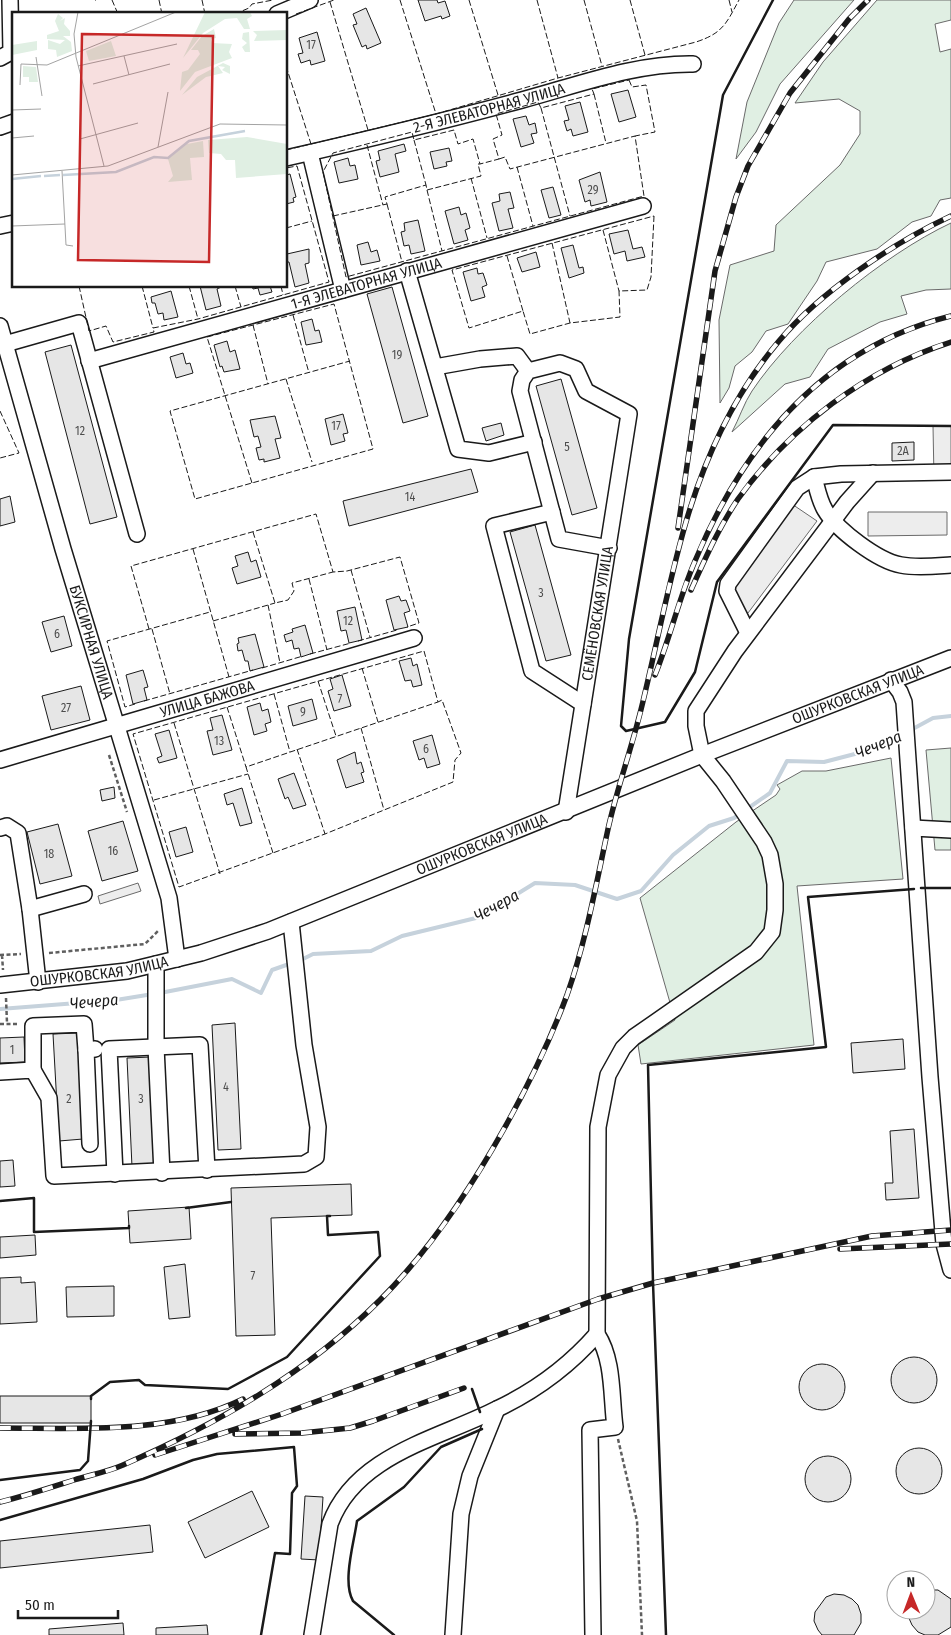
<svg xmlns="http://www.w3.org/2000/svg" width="951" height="1635" font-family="'Fira Sans Condensed',sans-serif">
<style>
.green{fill:#e0efe3;stroke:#6a6a6a}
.parking{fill:#ededed;stroke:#6a6a6a}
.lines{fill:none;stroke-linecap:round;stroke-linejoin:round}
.stream{stroke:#c6d2dc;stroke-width:4}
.building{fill:#e6e6e6;stroke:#1a1a1a}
.minor-casing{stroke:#1a1a1a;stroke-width:18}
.path{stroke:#5f5f5f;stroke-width:2.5;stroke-dasharray:4 2.5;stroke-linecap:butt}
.minor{stroke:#fff;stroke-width:15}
.rail-casing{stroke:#1a1a1a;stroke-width:5.5}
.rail{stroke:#fff;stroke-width:4;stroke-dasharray:11;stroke-linecap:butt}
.fence{stroke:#1a1a1a;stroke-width:1;stroke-dasharray:6 2.5;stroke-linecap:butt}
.wall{stroke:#1a1a1a;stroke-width:2.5}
.labels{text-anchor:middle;stroke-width:4;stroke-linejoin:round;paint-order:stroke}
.number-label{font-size:12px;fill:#4d4d4d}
.street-label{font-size:15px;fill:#1a1a1a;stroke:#fff}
.water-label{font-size:16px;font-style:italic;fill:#1a1a1a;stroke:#fff}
.inset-river{fill:none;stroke:#c6d2dc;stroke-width:2.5}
.inset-road{fill:none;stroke:#a3a3a3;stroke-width:1}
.view{fill:#c62828;fill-opacity:0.15;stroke:#c62828;stroke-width:2.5}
.inset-edge{fill:none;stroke:#1a1a1a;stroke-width:2.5}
</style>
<rect width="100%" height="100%" fill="#fff"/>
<path class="green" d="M794,0H854L780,84L756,132L736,159L747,102L779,23Z
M877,0H951V20L935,24L940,52L951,49V198L940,200L931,216L912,222L877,249L826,262L817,281L788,324L766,331L752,352L735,366L729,388L720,403L719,320L730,265L774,251L776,225L840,165L860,134V111L839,99L795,103L823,62Z
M951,223V289L926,290L901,296L907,314L880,322L828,349L810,377L785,384L732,432C739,419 744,403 752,391C794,328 883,255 951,223Z
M951,748V850H935L926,750Z
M891,758L903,879L797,886L814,1045L641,1064L638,1045L675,1020L640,898L736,822L776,795L780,789L777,785L802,771H826Z"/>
<path class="parking" d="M933,426H951V479H934Z
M783,498L817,521L748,613L735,620L721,583Z
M868,512H947V535L868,536Z
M138,883L141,891L100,904L98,896Z"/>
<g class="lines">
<path class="stream" d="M909,731L933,718L951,716
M747,809L770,793L787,761L824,762L874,749L903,734
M299,961L313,954L371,951L402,936L480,917L535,883L575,885L617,899L641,891L673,855L709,826L734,818L741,813
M160,993L232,979L261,993L272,970L292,963
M0,1009L116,1000L153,994"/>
</g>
<path class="building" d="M418,0H437L438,3L445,1L450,16L442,19L441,16L425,21Z
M366,8L381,43L367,49L366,45L362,47L353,25L357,24L353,14Z
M317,32L325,61L311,65L310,60L301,63L298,54L303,53L299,38Z
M628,90L636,117L619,122L611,94Z
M580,102L588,132L573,136L571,129L567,131L564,121L569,120L565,106Z
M526,116L529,125L535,123L537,133L531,134L534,143L521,147L513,119Z
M404,144L406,151L395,154L399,172L380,177L376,161L380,160L378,151Z
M449,148L452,161L446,162L447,166L434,169L430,152Z
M348,158L350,166L355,165L358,179L339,183L334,162Z
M600,172L607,202L591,206L590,200L585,202L579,180Z
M290,174L296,197L293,198L294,202L286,204V175Z
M553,187L561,215L549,218L541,190Z
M510,192L514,208L508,209L513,228L499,231L492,203L500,201L499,194Z
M459,207L461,215L466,213L470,228L465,230L468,240L454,244L445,211Z
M418,220L425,251L411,254L409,245L404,246L401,232L405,231L404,223Z
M628,230L633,249L642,247L645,257L627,261L625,251L614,254L609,234Z
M368,242L371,252L377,250L380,261L361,265L357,245Z
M573,245L579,268L583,267L584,273L569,278L561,248Z
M309,249V263L305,264L309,283L295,287L289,262H286V251L287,254Z
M536,252L540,267L522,272L517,258Z
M477,268L478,274L483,273L487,285L482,287L485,297L471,301L463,272Z
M200,286H223L217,289L221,306L206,310Z
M252,286H270L272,292L260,295L258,288L253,289Z
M392,287L428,416L403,423L367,294Z
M171,291L178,317L164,320L163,313L158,314L155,303H152L151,297Z
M312,319L315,331L319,330L322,342L306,345L301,322Z
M227,341L230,352L235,350L240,369L224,372L222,366L220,367L214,345Z
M71,345L117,517L90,524L45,352Z
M183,353L186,364L190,363L193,373L176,378L170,357Z
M561,379L597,508L572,515L536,386Z
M343,414L348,433L343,434L345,441L331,445L325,419Z
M275,416L281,438L275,439L280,458L264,462V459L259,460L256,448L261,447L258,436L254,437L250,420Z
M501,423L504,435L486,441L482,428Z
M914,442V460L892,461V443Z
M471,469L478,492L349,526L343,501Z
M10,496L15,522L0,526V499Z
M535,525L571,655L546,661L510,532Z
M248,552L251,562L256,560L261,577L237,584L232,568L238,566L235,556Z
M399,596L401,601L406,600L410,611L404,613L408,627L394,630L386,600Z
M355,607L362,640L349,643L346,630L341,631L337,611Z
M64,616L72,646L51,652L42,622Z
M305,625L313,653L301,657L299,648L294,649L292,640L286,642L284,635L293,632L292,629Z
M255,634L264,667L250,671L248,661H245L242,650L238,651L237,644L239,643L238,638Z
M411,658L413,666L417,664L422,685L413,687L411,680L405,681L399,661Z
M143,670L148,687L144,688L147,700L133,704L126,675Z
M342,675L351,706L334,711L328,691L333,689L330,679Z
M81,686L90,720L51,730L42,696Z
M312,699L317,719L293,726L288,706Z
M260,703L262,711L268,709L271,722L265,724L267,731L254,735L247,707Z
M222,715L232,750L213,755L207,731L213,730L210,718Z
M169,730L177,758L159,763L157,758L162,756L155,734Z
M432,735L440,764L427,768L424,758L419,760L413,741Z
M355,752L357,764L361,762L364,772L361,773L364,782L346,788L337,760Z
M294,773L306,805L293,809L288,797L285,799L278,779Z
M114,787L115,798L102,801L100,790Z
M242,788L252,823L240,826L233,803L227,805L224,794Z
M123,821L138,871L102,881L88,831Z
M58,824L72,876L40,884L27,832Z
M186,827L193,852L176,857L169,832Z
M235,1023L241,1149L218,1150L212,1025Z
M78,1033L83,1139L59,1141L53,1034Z
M24,1037L25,1062L0,1063V1038Z
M903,1039L905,1069L853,1073L851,1043Z
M151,1057L156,1166L132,1167L127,1058Z
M914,1129L919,1198L886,1200L885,1183H893L890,1131Z
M13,1160L15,1186L0,1187V1161Z
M351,1184L352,1215L271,1218L275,1335L236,1336L231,1188Z
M189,1207L191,1239L130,1243L128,1211Z
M35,1235L36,1255L0,1258V1237Z
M185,1264L190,1317L169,1319L164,1267Z
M21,1277V1283L35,1282L37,1322L0,1324V1278Z
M114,1286V1316L67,1317L66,1287Z
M891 1380a23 23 0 1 1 46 0a23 23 0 1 1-46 0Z
M799 1387a23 23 0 1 1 46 0a23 23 0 1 1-46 0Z
M0,1396H91V1423H0Z
M896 1471a23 23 0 1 1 46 0a23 23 0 1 1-46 0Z
M805 1479a23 23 0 1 1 46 0a23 23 0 1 1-46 0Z
M252,1491L269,1527L205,1558L188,1522Z
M305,1496L323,1497L319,1560L301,1559Z
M150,1525L153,1552L0,1568V1541Z
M926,1590H938L951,1599V1627L938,1635H925L918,1632L912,1625L908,1616L909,1610H926Z
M834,1594L844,1595L852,1599L858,1605L861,1614V1623L854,1635H822L818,1630L814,1621L815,1612L826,1597Z
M123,1623L124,1635H49V1629Z
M207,1625L208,1635H156V1628Z"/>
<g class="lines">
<g class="minor-casing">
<g id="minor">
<path d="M277,14L310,0"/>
<path d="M0,58L11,52L10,0"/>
<path d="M0,127L14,122"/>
<path d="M310,153L343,290"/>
<path id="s1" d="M286,158C365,140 444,121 522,100C578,85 635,63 693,64"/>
<path d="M0,226L14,223"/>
<path d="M407,271L458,449L489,453L534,442"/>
<path id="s2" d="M0,326L63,549L169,898L177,959"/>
<path d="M5,344L79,323L137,534"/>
<path id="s3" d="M89,361L643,206"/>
<path d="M435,367L480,359L517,356L528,371"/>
<path d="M814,477C817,488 819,500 825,510C837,530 878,561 901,565C917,568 935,566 951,565"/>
<path d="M552,512L494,526L532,671L583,704"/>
<path d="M748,633L727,591L728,584L797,488L814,477L841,474L951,472"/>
<path d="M891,680L900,692L904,702L930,1077L944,1244L951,1270"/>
<path id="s4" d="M0,760L414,638"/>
<path id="s5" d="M566,812L629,414L586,391L576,369L560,363L528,371L522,380L520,391L559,539L609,548"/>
<path d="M0,828L7,826L18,833L30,909L38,982"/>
<path d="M913,828L951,830"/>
<path d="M30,909L84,894"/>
<path d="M156,964V1047L162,1173"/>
<path id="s6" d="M0,985L127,971L201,953L268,931L702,755L951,658"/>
<path d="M33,1070V1026L84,1024L86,1050"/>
<path d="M0,1072L33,1070L49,1098L54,1176L304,1164L316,1157L318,1127L304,1045L291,922"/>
<path d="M90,1144L86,1050L95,1049"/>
<path d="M115,1174L109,1049L200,1045L207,1170"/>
<path d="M312,1635L330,1524C355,1455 438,1439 497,1409C535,1391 569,1366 597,1334"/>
<path d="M453,1635L461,1514L470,1476L497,1409"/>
<path d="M593,1635L590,1430L615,1427C611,1397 614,1360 597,1334L598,1127L608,1075L623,1048L634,1037L756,952L772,932L775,910V884L770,855L764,842L723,781L702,755L696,726V711L735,651L847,502L873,473"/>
</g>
</g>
<path class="path" d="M109,755L127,812
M49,953L145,944L159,930
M0,955L21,954
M2,955L3,970
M6,998L7,1023
M0,1024H19
M618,1439L637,1521L642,1635"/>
<use href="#minor" class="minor"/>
<g class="rail-casing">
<path id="rail" d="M678,528L715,271L736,197L748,166L790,93L849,19L868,0
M691,590C705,559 719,527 738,499C790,427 866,369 951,342
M655,675C670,638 679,598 695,561C744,444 823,348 951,316
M840,1249L951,1244
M0,1428C80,1428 170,1435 243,1399
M235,1434L302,1433L350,1428L373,1421L464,1388
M155,1455L282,1414L598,1299L653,1283L872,1236L951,1230
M0,1502C25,1496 49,1488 74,1480C90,1475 107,1472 123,1465C217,1424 307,1373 380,1300C431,1249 471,1188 505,1127C529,1084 550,1041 567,995C586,941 596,885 608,829C618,784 634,742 644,697C658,639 669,580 686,522C705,457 735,393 779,341C820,292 893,243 951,216"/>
</g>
<use href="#rail" class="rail"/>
<path class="fence" d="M95,0H96
M112,0L118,14
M159,0L162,14
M202,0L205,14
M400,0L436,114
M469,0L498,95
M537,0L558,78
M584,0L602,66
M630,0L645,55
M729,0L732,12
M330,2L368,130
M235,14L249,8L252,4L273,0
M296,14L334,0
M286,66L311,144
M629,80L632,87L646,85L655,132L635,136L644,196L346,277L323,172L333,153L412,132L414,140L454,130L458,144L473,139L480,164L499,159L493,139L502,135L496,114L538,102L541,108L594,94L592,89Z
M594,94L606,143
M541,108L570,216
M414,140L426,185
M367,145L383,205
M286,150L436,114L558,78L696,42C723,33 726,24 739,0
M499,159L505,157L510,169L635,136
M517,167L533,226
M471,178L487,238
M427,190L442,251
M387,204L402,262
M333,216L387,204L385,197L426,185L427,190L481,176L478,164H480
M654,216L651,277L647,290L619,291L620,317L570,323L530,334L523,311L469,328L452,270Z
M286,228L312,221
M603,230L619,291
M552,243L570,323
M507,256L523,311
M79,286L89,331L106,326L113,342L154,332L153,328L198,319L329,282L297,166L286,168
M142,286L153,328
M189,286L198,319
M235,286L241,307
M281,286L283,295
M293,315L309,373
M253,325L268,384
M286,379L312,462
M0,411L19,453L0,458
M252,483L207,337L334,304L373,449L195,499L170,411L350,361
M253,532L275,603L288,600L294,591L292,583L333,572
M193,549L229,677
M351,570L370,637
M309,579L327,650
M268,605L280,663
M213,621L275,603
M149,629L131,566L316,514L333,572L347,571L400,557L419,623L407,627
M152,629L170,694
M358,641L397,630
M424,651L438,702L442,700L461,753L455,760L453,782L325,834L179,887L133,734Z
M310,654L351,643
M262,668L303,656
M362,668L378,722
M318,681L336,736
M274,694L290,752
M144,701L253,670
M135,704L125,707L107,641L210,612
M227,707L246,767
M174,723L220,874
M361,728L384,810
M297,749L325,834
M154,800L248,774
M273,853L246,767L438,702"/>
<path class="wall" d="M773,0L723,95L629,639L621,726L626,731L665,722L695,672L717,582L833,425L951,426
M921,888H951
M0,1201L34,1198V1232L129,1228V1226
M186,1208L231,1202
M472,1389L480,1412
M91,1399V1396L110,1382L139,1380L145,1385L228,1389L287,1357L380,1256L378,1232L328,1235L327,1216H330
M0,1480L80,1470L88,1461L91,1421
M0,1520L143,1479L193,1460L217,1454L294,1447L297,1486L292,1493L290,1554L275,1553L261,1635
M394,1635L353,1601C342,1582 354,1543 357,1521L404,1487L441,1447L482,1429
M666,1635L653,1283L648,1065L826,1047L808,897L914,889"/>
</g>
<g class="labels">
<g class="number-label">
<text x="311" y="49">17</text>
<text x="593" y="194">29</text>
<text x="397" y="359">19</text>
<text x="336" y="430">17</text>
<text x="80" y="435">12</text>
<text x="567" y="451">5</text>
<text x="903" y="455">2А</text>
<text x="410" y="501">14</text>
<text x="541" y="597">3</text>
<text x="348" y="625">12</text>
<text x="57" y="638">6</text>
<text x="340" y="703">7</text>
<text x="66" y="712">27</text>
<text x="303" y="716">9</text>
<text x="219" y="745">13</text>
<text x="426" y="753">6</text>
<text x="113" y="855">16</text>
<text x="49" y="858">18</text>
<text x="12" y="1054">1</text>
<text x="226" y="1091">4</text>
<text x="69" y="1103">2</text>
<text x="141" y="1103">3</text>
<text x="253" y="1280">7</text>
</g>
<g class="street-label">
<text dy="5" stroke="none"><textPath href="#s1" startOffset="209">2-Я ЭЛЕВАТОРНАЯ УЛИЦА</textPath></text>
<text dy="5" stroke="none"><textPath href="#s3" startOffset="288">1-Я ЭЛЕВАТОРНАЯ УЛИЦА</textPath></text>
<text dy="5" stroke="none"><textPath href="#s5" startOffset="201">СЕМЁНОВСКАЯ УЛИЦА</textPath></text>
<text dy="5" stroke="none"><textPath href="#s2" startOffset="329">БУКСИРНАЯ УЛИЦА</textPath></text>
<text dy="5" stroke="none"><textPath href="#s6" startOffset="910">ОШУРКОВСКАЯ УЛИЦА</textPath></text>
<text dy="5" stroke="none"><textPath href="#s4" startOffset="216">УЛИЦА БАЖОВА</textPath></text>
<text dy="5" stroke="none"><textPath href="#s6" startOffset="505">ОШУРКОВСКАЯ УЛИЦА</textPath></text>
<text dy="5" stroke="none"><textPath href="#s6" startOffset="100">ОШУРКОВСКАЯ УЛИЦА</textPath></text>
</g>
<g class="water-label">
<text transform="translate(878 744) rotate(-22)" y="6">Чечера</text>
<text transform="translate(496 905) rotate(-29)" y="6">Чечера</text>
<text transform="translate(94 1001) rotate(-5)" y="6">Чечера</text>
</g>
</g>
<g transform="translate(12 12)">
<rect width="275" height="275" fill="#fff"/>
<path d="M193,0H238L240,4L235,7L238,17H232L225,6L213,7L191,21L171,46ZM46,2L51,6L48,9L53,6L52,12L58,19V24H51L59,30L60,39L45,45L44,38L36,37V28L48,32L53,28L35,27V23L47,19L43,9ZM202,17L204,26L199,27L200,31L220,32L217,40L220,46L183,60L168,79L170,60L176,58L188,42L186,38H179L190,24ZM275,18V28L242,29L245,23L241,19ZM237,20L238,40H233L230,35L235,31L230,27L231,21ZM25,29V38L0,43V33ZM99,29L104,44L77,49L74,39ZM211,51L218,54V62L210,58L213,55L206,54L211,61L194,65L170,83L185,65ZM11,54L24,55L26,70H17V65H11ZM235,125L275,132V162L224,166L223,148H214L209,142L197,141L196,128ZM191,129L192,145L178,146L180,168L156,170L161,164L156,147L175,132Z" fill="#e0efe3"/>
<path class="inset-river" d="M51,163L104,160L142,145L156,146L177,129L233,119M32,164L48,163M0,167L29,164"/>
<path class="inset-road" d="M66,0L62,22L64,45L92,154M112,44L117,63M24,45L30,84M66,54L165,32M81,72L158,52M8,73L9,52L35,53L164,0M0,98L29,97M0,126L22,124M68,127L126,111M146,135L156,80M50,159L54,233L61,234M0,163L96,154L208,112L275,113M0,214L53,212"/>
<path class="view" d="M70,22L201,24L197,250L66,248Z"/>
<rect width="275" height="275" class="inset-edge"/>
</g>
<g transform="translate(911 1595) rotate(359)"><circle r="24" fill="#ffffff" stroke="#a3a3a3"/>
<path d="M0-4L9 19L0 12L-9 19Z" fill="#c62828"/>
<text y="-8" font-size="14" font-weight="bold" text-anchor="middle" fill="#1a1a1a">N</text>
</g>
<path d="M18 1610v8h100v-8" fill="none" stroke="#1a1a1a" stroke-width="2.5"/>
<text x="25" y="1610" font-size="15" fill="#1a1a1a" stroke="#ffffff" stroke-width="4" paint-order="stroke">50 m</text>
</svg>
